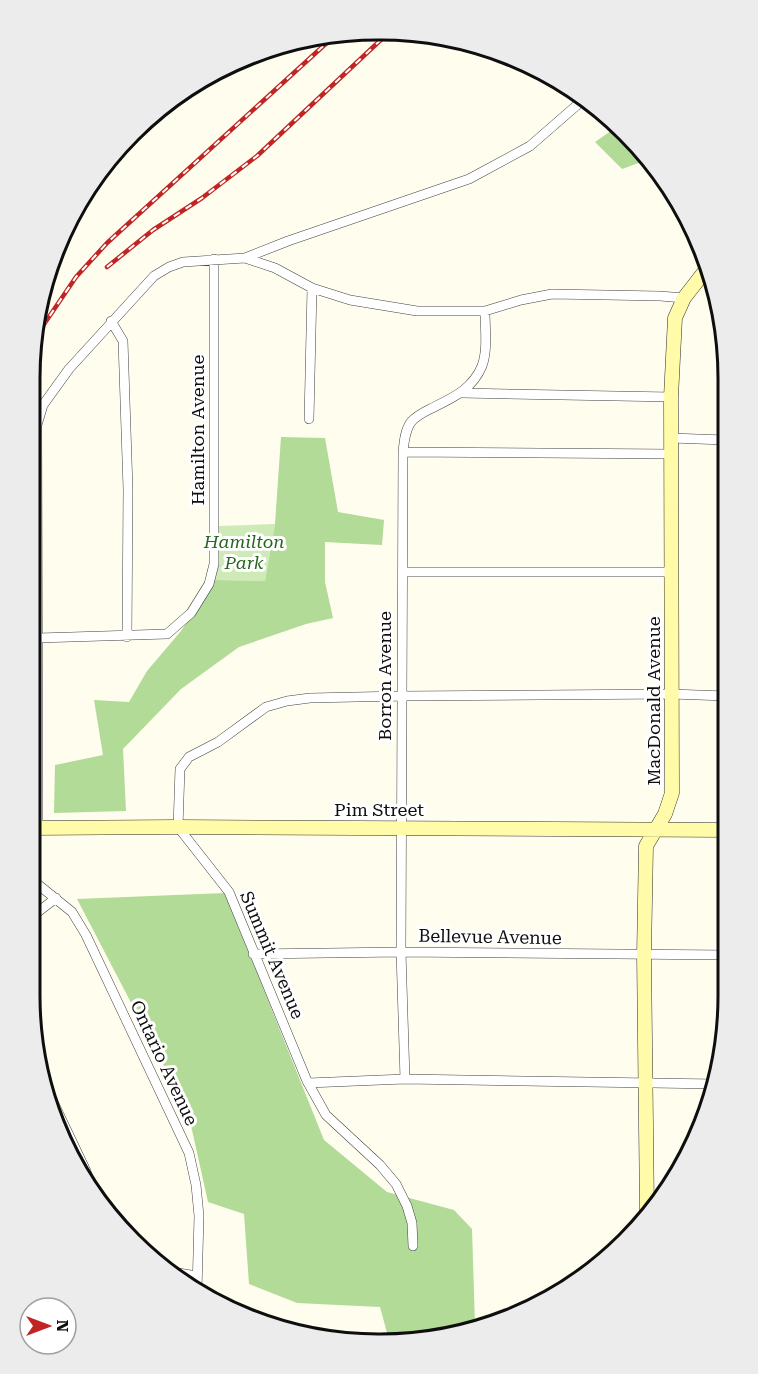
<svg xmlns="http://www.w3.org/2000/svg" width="758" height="1374" font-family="'Roboto Serif',serif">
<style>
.green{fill:#ceeab7}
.forest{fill:#b1db96}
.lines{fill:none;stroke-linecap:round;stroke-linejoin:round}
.street-casing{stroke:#414141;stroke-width:10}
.secondary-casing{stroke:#303030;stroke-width:15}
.street{stroke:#fff;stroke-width:9}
.secondary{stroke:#fffba9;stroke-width:14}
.rail-casing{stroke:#c02523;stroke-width:4.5}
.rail{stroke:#fff;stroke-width:2;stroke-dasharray:7;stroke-linecap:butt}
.labels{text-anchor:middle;stroke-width:6;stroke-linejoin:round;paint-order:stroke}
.street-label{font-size:18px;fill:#0e0e0e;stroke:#fff}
.park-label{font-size:18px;font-style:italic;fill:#27671c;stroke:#fff}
.rim{fill:none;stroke:#0e0e0e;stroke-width:3}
</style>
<rect width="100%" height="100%" fill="#fffdee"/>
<path class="green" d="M275,524L265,581L215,580L219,526Z"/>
<path class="forest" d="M618,126L647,160L622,169L595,142Z
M281,437L325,438L338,512L384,520L382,545L325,542V582L333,618L306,624L239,647L181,689L123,749L126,811L54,813L55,765L103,755L94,700L129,702L147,671L181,631L215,580L265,581L275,524Z
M225,893L324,1140L387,1192L454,1210L472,1229L475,1326L440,1334L389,1340L380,1307L297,1303L249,1284L244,1214L208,1202L188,1112L77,899Z"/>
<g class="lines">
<g class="street-casing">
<path id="street" d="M245,258L288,241L469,179L530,146L584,99
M111,321L123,341L128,489L127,637
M462,393L671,397
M309,419L312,288
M671,438L725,440
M403,452L672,454
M403,572H672
M38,638L167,634L191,613L209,584L214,564V259
M38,828L37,425L43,405L69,369L154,276L169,267L183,262L245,258L275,268L312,288L350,300L417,311H485L521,300L552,294L660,296L684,298
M30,878L72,912L86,935L189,1153L196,1185L199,1216L197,1291
M30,918L56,898
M253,954L401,952L727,955
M405,1079L401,952L403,452C404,442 405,430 411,422C416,416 424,412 430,409C452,398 472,390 482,366C488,350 485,328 485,311
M308,1083L405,1079L716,1084
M45,1085L86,1171L92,1189
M413,1246L412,1223L407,1206L396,1184L380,1165L326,1115L307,1081L229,892L178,827L180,769L189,757L218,742L266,707L287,701L310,698L402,696L671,694L726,696
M172,1272L197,1276"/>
</g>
<g class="secondary-casing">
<path id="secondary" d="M30,828L178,827L727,830
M647,1211L644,955L646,846L665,814L672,793L671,397L675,318L684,298L709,266"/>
</g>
<use href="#street" class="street"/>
<use href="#secondary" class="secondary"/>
<g class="rail-casing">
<path id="rail" d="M107,267L153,230L202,198L257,156L386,35
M34,339L76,277L107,243L331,39"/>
</g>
<use href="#rail" class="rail"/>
</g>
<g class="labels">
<g class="street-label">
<text transform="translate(198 430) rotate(-90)" y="6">Hamilton Avenue</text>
<text transform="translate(385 676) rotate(-90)" y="6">Borron Avenue</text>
<text transform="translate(654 701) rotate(-90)" y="6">MacDonald Avenue</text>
<text x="379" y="816">Pim Street</text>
<text transform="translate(490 937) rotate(1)" y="6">Bellevue Avenue</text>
<text transform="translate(272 955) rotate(67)" y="6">Summit Avenue</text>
<text transform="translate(164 1063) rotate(65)" y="6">Ontario Avenue</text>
</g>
<g class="park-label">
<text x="244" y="548">Hamilton<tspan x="244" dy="21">Park</tspan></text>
</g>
</g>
<path d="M0 0H758V1374H0ZM378 40H380A338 338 0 0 1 718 378V996A338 338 0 0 1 380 1334H378A338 338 0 0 1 40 996V378A338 338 0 0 1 378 40Z" fill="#ececec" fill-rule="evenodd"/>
<path class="rim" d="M378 40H380A338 338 0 0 1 718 378V996A338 338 0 0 1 380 1334H378A338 338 0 0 1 40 996V378A338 338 0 0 1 378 40Z"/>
<g transform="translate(48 1326) rotate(90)"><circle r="28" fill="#ffffff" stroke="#9f9f9f" stroke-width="1.5"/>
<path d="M0-4.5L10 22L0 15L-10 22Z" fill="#c02523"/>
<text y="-9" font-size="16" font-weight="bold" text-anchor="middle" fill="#0e0e0e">N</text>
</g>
</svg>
